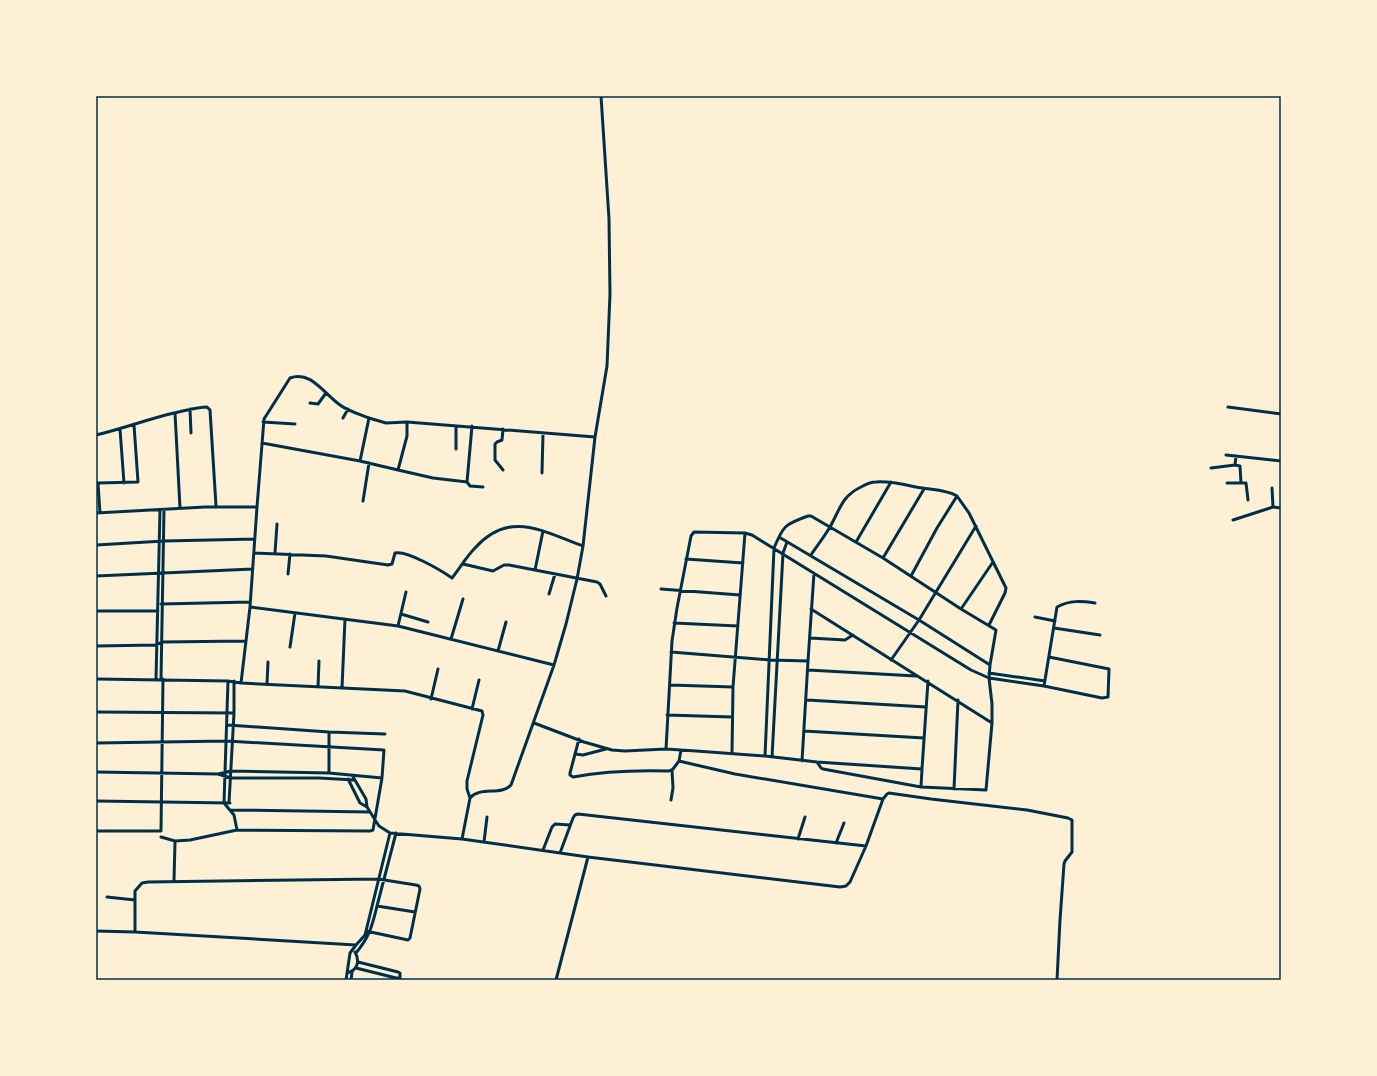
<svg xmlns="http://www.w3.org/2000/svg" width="1377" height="1076" font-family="'Noto Sans',sans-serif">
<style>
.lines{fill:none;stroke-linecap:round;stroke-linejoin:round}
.minor{stroke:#003049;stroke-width:3}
.neatline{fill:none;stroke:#003049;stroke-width:1.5}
</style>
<rect width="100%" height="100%" fill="#fdf0d5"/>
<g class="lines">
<path class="minor" d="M310,403L318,404L326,393
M1228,407L1281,414
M190,409L191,433
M175,413L180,508
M343,418L348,409
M263,422L295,424
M456,426V449
M120,429L124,483
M96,435C122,429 148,419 174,413C185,411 196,407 207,407L210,410L216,506
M262,443L360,461L398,470L407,436V422L595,437
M1226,455L1281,461
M360,461L369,418L386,423L407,422
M1235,465L1240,466L1241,483
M1211,468L1235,465L1236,456
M398,470L433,478L467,482L470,486L483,487
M503,470L495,460V444L497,442L502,440L503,429
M542,473L543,433
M96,482L98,483L138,482L134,425
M467,482L472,426
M98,483L100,513
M1227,483H1246L1248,500
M1272,488L1273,507
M957,496L969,513L1006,588L1005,593L989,625
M363,501L369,463
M257,507L264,419L290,378C311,370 324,394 340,405C348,411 359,414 369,418
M96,513L205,507H257L250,607L241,683
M1233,520L1273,507L1281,508
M779,537L919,620L976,526
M856,542L891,482
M96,545L164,541L255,539
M254,553L326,556L388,565L392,564L395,553C407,550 442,571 452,578C460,568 466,557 475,548C510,509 543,532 583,546
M275,553L277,524
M811,555C817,546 824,537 830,527C840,509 842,496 861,487C866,484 871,482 876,482C890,481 902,484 916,487C930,490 945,489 957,496L937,528L911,576
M883,558L924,489
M686,559L743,563
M463,564L493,571L504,565H509L597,582L600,584L606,596
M535,570L543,531
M288,574L290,554
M96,576L253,569
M661,589L740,595
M549,594L555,574
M161,604L250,602
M250,607L398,626L554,665
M811,609L992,723
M961,609L993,562
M96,611H158
M401,614L428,622
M1035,617L1055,621
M674,623L738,626
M398,626L406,592
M1054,628L1100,635
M810,638L845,640L853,635
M451,639L463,599
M96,646L156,645L162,642L246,641
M290,647L295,613
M498,651L506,622
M671,652L770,660L808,661L814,573
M808,670L916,676
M989,673L1045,681
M96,679L228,681L241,683L405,691L482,711L483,715L467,781V789L470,798
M156,679L160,510
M161,679L164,510
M228,681L224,803L234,815L237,830
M267,684L268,662
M670,685L733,687
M1044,686L1057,607C1070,600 1081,601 1095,603
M318,687L319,661
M342,688L345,619
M431,699L438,669
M807,700L926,707
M472,709L479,680
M96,712L234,713
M667,715L732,717
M534,723L584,742L612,750L625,751L666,749L696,751L765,756L817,762L922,769L928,681
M228,725L329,732L385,734
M804,731L924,738
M579,739L570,773V775L573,777C605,771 637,770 669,771L673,769L679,761L735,774L883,799
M96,743L227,741L384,750L382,778L373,830L370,831L237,830L190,840L175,841L161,837
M666,749L672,641L677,608L691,536L694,532L745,533L752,535L971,670L989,678L1044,686L1102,698L1108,697L1109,669L1049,657
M732,753L733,687L745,533
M575,754L583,755L606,749
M765,756L774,548C783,526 785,524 808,516H811L883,558L961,609L996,630L990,665L919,620L891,660
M772,757L783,553L787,542
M679,761L681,750
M802,761L808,661
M817,762L821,768L823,769L921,787L986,790L992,723V704L989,678L990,665
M96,772L218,774L231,771L329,773L382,778
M329,773V732
M218,774L231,778H319L355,780
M352,775L366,799L367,807L379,826L390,833L462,839L588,857L840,887L846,886L850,882L866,846L883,799L887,794L889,793L931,799L1027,810L1068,818L1072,820V852L1065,861L1064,864L1060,920L1057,980
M348,779L360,803L367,807
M921,787L922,769
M954,789L958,700
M671,800L673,788L672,770
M96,801L230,803
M229,803L234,713V681
M230,810L370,812
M96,831H161L163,679
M396,833L377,906L415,912
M462,839L470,798C480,786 501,796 511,785L554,665L566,624L577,579L583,546L595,437L607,366L610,294L609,219L601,96
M798,839L805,817
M484,842L487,817
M836,843L844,823
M543,850L552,827L555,824L570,825
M560,853L573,818L575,815L578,814L866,846
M174,881L175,841
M107,897L135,900
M96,931L135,932L356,945L350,953L346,980
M135,932V891L142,883L148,882L378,879L416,885L419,886L420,889L410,938L408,940L366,931
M356,945L365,935L366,931L390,833
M356,953C370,936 372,926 377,906
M356,968L396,978H400V973L398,972L358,962
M347,973C358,970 360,961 355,952
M351,980L352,972
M556,980L588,857"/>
</g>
<rect width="1377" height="1076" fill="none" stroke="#fdf0d5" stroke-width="194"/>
<rect x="97" y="97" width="1183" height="882" class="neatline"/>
</svg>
